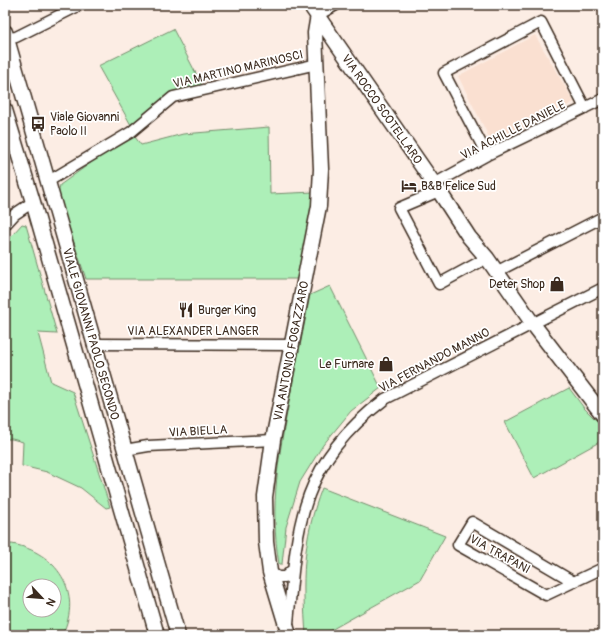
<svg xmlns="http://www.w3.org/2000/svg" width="608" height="640" font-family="Pangolin,sans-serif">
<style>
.built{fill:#fae0d1}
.green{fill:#adefb8;stroke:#748c6b;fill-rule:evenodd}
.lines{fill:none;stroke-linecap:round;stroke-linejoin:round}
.street-casing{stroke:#3b2a1e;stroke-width:13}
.secondary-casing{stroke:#3b2a1e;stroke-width:17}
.street{stroke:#fff;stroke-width:10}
.secondary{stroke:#fff;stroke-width:14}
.labels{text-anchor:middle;stroke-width:3.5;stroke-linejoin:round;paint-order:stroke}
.street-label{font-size:12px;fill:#3b2a1e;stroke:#fff}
.poi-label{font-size:12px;fill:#3b2a1e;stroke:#fff;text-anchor:start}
</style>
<rect width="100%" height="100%" fill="#fcede4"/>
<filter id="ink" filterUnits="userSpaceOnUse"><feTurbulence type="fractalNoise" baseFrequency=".025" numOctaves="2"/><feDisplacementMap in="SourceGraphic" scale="8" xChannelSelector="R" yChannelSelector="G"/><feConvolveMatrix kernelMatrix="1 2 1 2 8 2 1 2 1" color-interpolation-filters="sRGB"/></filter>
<g filter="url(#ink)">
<path class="built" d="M535,35L574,102L493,145L458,76Z"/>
<path class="green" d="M173,29L202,85L173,92L131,125L98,66Z
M269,127L270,194L314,192L299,279H86L58,194L60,185L96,159L135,137L141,145L183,134Z
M22,224L26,225L57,334L38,333L51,382L73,392L110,507L106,508L81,488L47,472L22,466L23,442L12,439H5V243Z
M330,286L381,388L351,411L323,445L300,482L286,527L282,564H279C269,506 279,454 290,397C297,363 303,329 310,295Z
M569,388L584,408L603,427V440L534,478L505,422Z
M322,488L445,536L420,580L322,635H306C302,581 302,540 322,488Z
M12,544C56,552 84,592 62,635H5V545ZM30,586H54V610H30Z"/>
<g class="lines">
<g class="street-casing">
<path id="street" d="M318,15L336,5
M5,39L16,37L80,5
M487,155L444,73L541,22L585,108
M47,182L131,132L173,97L317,64
M434,184L487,155L603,99
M439,191L399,208L439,284L487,258
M5,225L15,214L33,202
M496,272L603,217
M95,344L292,345
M125,450L148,446L273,440
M270,572L278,577H285L293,569
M574,582L472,522L458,545L546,595L603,568
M288,624C297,524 299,465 385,399L603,288"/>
</g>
<g class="secondary-casing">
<path id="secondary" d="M310,5L439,191L469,237L487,258L533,324L603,415
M5,32L178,635
M5,110L33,202L157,635
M289,635L270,572L266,542L265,497L273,440L319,206L321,169L315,33L318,15"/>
</g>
<use href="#street" class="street"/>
<use href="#secondary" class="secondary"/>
</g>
</g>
<defs>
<g id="bus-bare" transform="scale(1.2)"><path d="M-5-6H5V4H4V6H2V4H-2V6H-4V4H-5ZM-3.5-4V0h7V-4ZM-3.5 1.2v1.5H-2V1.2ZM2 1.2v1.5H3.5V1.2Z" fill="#3b2a1e" stroke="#fff" stroke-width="2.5" paint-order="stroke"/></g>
<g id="hotel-bare" transform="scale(1.2)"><path d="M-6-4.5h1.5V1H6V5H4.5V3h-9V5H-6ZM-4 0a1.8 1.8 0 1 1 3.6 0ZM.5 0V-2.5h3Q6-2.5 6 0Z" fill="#3b2a1e" stroke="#fff" stroke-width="2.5" paint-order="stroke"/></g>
<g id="shop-bare" transform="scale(1.2)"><path d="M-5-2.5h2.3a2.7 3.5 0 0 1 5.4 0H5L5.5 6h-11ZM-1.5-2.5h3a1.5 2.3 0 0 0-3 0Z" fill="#3b2a1e" stroke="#fff" stroke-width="2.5" paint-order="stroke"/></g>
<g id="restaurant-bare" transform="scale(1.2)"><path d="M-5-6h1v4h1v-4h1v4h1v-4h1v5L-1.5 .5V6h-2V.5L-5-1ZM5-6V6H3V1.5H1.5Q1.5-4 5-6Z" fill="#3b2a1e" stroke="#fff" stroke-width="2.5" paint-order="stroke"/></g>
</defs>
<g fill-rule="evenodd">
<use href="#bus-bare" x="38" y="124"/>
<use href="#hotel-bare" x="409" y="186"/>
<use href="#shop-bare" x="557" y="284"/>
<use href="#restaurant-bare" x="186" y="310"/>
<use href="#shop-bare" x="386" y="364"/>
</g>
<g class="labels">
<g class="street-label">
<text transform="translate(238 69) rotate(-13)" y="4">VIA MARTINO MARINOSCI</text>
<text transform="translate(382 109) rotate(55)" y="4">VIA ROCCO SCOTELLARO</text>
<text transform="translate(513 130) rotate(-27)" y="4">VIA ACHILLE DANIELE</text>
<text x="193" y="335">VIA ALEXANDER LANGER</text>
<text transform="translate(91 334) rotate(74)" y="4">VIALE GIOVANNI PAOLO SECONDO</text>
<text transform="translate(291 351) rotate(-79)" y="4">VIA ANTONIO FOGAZZARO</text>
<text transform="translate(434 360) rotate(-28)" y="4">VIA FERNANDO MANNO</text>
<text transform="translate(198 431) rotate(-3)" y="4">VIA BIELLA</text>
<text transform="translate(500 554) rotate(29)" y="4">VIA TRAPANI</text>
</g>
<g class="poi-label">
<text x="50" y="121">Viale Giovanni<tspan x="50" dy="14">Paolo II</tspan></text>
<text x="421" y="190">B&amp;B Felice Sud</text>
<text x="545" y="288" text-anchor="end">Deter Shop</text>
<text x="198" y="314">Burger King</text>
<text x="374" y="368" text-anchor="end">Le Furnare</text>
</g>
</g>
<rect width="608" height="640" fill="none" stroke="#fff" stroke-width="20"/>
<rect x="10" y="10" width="588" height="620" fill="none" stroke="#3b2a1e" stroke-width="1.5" filter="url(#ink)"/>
<g transform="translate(42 598) rotate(116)"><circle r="19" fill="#ffffff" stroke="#b1aaa5"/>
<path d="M0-3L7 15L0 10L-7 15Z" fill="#3b2a1e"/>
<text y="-6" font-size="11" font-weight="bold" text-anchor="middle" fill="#3b2a1e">N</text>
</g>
</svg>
